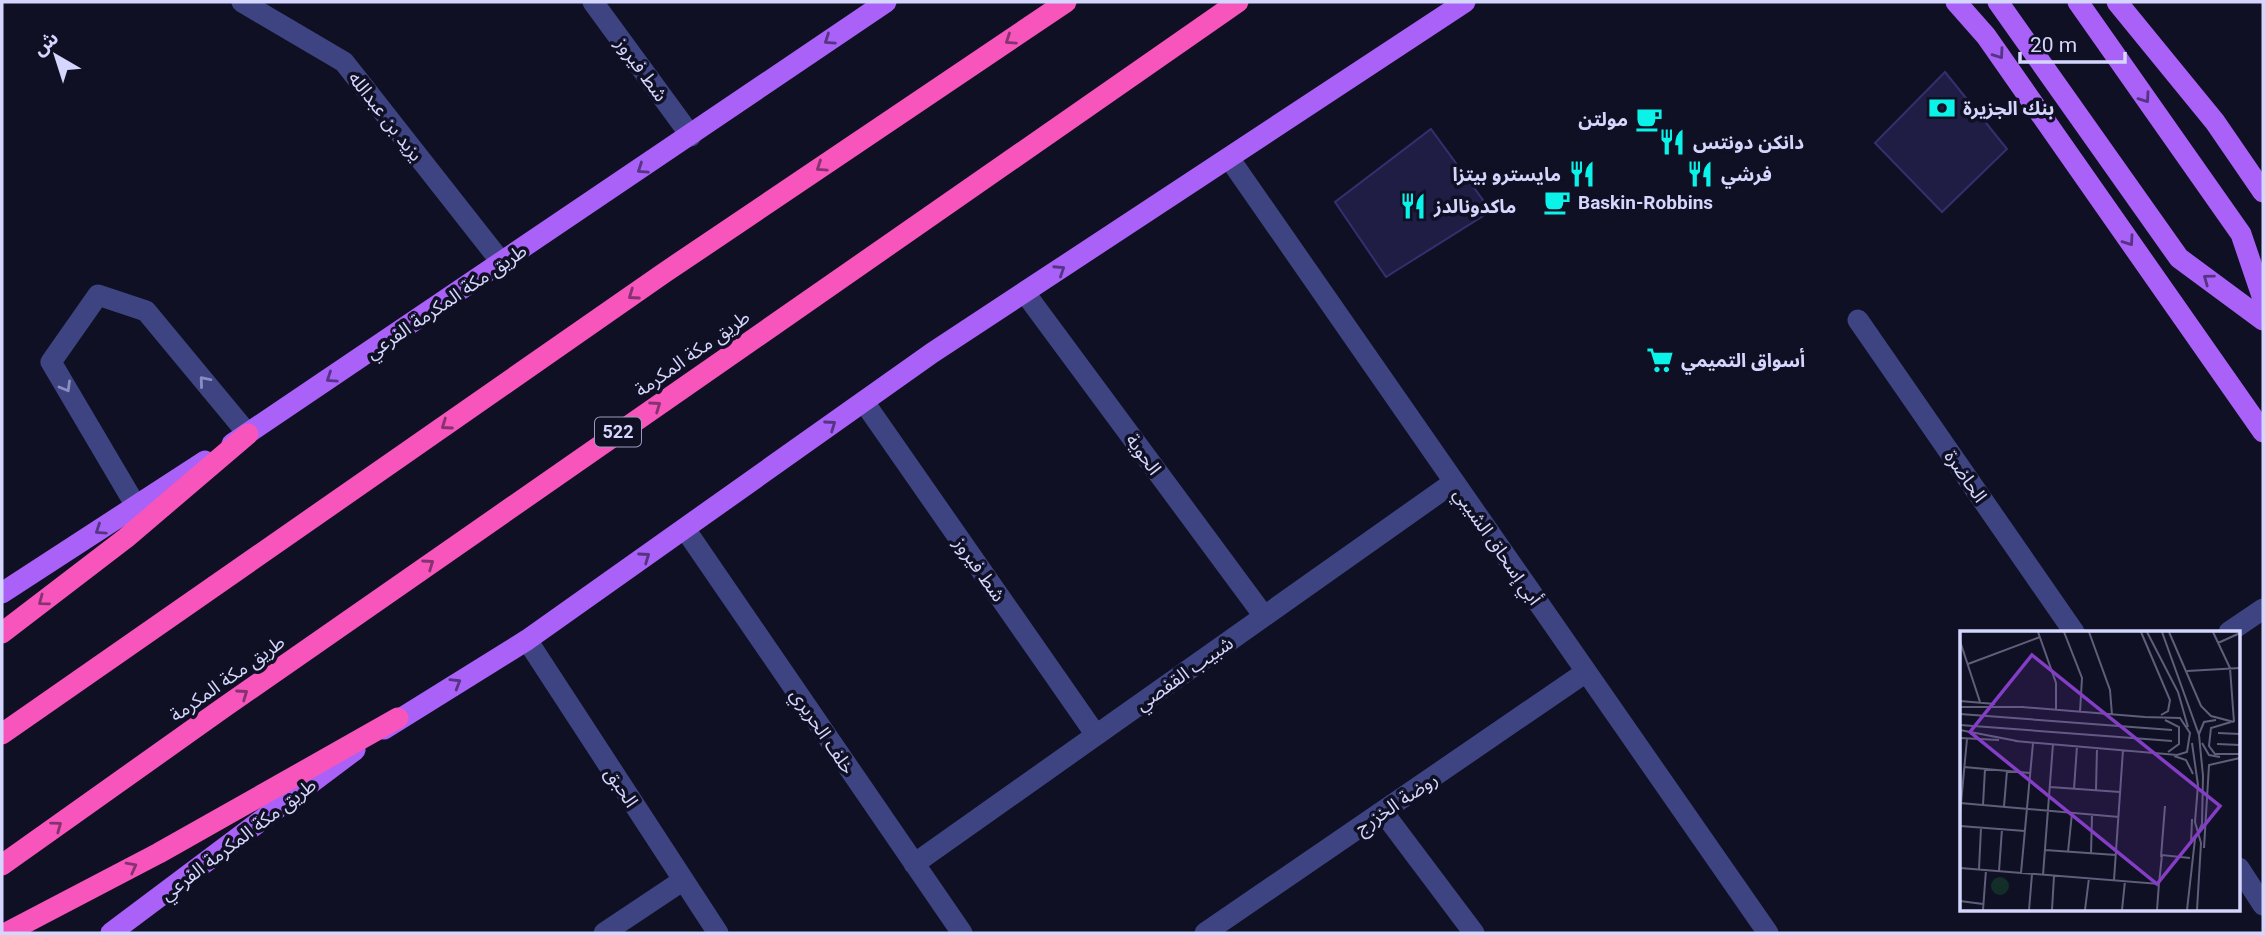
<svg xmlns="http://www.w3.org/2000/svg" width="2265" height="935" font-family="Roboto,'Noto Sans Arabic',sans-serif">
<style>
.building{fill:#1f1d44;stroke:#33306f;stroke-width:2}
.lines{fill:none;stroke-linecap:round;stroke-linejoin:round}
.minor{stroke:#3d4481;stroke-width:21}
.major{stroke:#a961f8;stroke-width:21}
.highway{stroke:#f755bb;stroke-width:21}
.oneway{stroke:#553483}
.oneway2{stroke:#843270}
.oneway3{stroke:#898dbf}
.labels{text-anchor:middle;stroke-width:7;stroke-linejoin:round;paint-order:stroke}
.shield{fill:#101024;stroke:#9a9bbc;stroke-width:2}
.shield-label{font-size:18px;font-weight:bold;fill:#d5d6fd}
.street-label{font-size:19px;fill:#d5d6fd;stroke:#101024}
.poi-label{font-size:19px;font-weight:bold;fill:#d5d6fd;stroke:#101024;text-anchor:start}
.inset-road{fill:none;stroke:#5f5f7b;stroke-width:2}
.view{fill:#843dc5;fill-opacity:0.15;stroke:#843dc5;stroke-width:3.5}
.inset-edge{fill:none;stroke:#d5d6fd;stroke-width:3.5}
</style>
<rect width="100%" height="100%" fill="#101024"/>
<path class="building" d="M1945,72L2007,149L1942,212L1875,143Z
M1431,129L1491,211L1386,277L1335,202Z"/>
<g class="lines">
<path class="minor" d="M242,2L344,62L502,263
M593,2L691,136
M1229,158L1768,933
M1025,293L1264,616
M1858,320L2074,632
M864,402L1096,735
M136,506L51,362L98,295L146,311L248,434
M685,529L962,933
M2229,632L2263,609
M527,640L718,933
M1383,812L1474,933
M914,864L1454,482
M2239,868L2263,905
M604,933L682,881
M1205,933L1586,672"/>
<path class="major" d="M1956,2L1986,36L2263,432
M1998,2L2179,258L2263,320
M2078,2L2241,234L2263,299
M2117,2L2215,122L2263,192
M232,444L886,2
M2,593L205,461
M384,729L527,640L932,353L1465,2
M111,933L355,750"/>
<path class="highway" d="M2,633L126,538L248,434
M2,734L664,273L1066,2
M2,865L223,708L1238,2
M6,933L159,853L398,718"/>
</g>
<defs><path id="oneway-chevron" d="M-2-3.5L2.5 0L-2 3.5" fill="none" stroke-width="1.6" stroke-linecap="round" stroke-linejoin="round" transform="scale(1.75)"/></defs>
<g class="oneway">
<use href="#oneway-chevron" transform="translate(829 40) rotate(146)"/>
<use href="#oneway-chevron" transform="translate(1999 54) rotate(55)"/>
<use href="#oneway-chevron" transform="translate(2145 98) rotate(55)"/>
<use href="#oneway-chevron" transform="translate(642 169) rotate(146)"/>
<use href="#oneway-chevron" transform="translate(2129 241) rotate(55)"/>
<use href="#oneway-chevron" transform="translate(1060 270) rotate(-33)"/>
<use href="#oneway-chevron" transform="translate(2208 279) rotate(-144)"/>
<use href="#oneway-chevron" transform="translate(331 378) rotate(146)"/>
<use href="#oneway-chevron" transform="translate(831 425) rotate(-35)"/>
<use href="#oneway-chevron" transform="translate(100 530) rotate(146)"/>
<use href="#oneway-chevron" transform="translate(645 557) rotate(-35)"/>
<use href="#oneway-chevron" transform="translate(456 683) rotate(-31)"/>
</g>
<g class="oneway2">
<use href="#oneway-chevron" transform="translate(1010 40) rotate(146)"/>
<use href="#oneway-chevron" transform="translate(821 167) rotate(146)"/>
<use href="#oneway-chevron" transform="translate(633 295) rotate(145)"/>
<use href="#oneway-chevron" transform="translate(656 406) rotate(-35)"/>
<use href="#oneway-chevron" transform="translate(446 425) rotate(145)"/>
<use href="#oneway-chevron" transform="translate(429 564) rotate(-35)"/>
<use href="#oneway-chevron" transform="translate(43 601) rotate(143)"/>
<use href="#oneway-chevron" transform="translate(243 694) rotate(-35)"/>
<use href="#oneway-chevron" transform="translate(57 826) rotate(-36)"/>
<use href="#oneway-chevron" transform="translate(132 867) rotate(-28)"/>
</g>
<g class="oneway3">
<use href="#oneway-chevron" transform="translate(204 381) rotate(-130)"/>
<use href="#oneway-chevron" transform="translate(66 387) rotate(60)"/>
</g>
<defs>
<g id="bank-bare" transform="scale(2.1)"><path d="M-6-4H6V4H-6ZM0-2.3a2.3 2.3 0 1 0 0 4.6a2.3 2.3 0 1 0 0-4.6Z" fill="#0bf2e8" stroke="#101024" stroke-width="2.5" paint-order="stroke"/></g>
<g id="cafe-bare" transform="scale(2.1)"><path d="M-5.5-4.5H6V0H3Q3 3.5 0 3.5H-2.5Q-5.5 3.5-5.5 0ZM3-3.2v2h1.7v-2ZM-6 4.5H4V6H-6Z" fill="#0bf2e8" stroke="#101024" stroke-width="2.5" paint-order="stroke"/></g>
<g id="restaurant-bare" transform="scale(2.1)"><path d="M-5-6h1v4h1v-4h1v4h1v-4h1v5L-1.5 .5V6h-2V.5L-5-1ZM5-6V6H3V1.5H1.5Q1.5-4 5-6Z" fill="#0bf2e8" stroke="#101024" stroke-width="2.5" paint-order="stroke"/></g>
<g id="supermarket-bare" transform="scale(2.1)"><path d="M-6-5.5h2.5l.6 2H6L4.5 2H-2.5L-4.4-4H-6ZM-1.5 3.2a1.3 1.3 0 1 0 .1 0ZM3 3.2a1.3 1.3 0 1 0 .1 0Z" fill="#0bf2e8" stroke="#101024" stroke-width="2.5" paint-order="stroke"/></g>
</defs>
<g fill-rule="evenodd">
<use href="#bank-bare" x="1942" y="108"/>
<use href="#cafe-bare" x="1649" y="119"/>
<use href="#restaurant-bare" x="1672" y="142"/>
<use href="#restaurant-bare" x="1582" y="174"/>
<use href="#restaurant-bare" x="1700" y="174"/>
<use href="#cafe-bare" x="1557" y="202"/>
<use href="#restaurant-bare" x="1413" y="206"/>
<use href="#supermarket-bare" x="1660" y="360"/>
</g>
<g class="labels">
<rect class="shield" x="595" y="417.5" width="46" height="29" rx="5"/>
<g class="shield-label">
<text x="618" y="438">522</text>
</g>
<g class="street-label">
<text transform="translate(642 69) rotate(54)" y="7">شط فيروز</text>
<text transform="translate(386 116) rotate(52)" y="7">يزيد بن عبدالله</text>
<text transform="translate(446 301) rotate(-34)" y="7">طريق مكة المكرمة الفرعي</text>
<text transform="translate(692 353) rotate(-35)" y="7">طريق مكة المكرمة</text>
<text transform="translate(1144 454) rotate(54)" y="7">الحوية</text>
<text transform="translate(1966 476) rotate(55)" y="7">الحاضرة</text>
<text transform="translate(1498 546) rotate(55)" y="7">أبي إسحاق الشيبي</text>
<text transform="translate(980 569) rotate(55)" y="7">شط فيروز</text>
<text transform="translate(1184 673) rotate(-35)" y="7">شبيب القفصي</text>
<text transform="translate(227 678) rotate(-35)" y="7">طريق مكة المكرمة</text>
<text transform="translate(823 731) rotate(56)" y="7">خلف الحريري</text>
<text transform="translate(622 787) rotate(57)" y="7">الحبق</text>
<text transform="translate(1396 803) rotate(-34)" y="7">روضة الخزرج</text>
<text transform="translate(238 839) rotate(-37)" y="7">طريق مكة المكرمة الفرعي</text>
</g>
<g class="poi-label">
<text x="1963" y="115">بنك الجزيرة</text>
<text x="1628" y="126" text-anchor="end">مولتن</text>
<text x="1693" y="149">دانكن دونتس</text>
<text x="1561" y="181" text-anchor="end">مايسترو بيتزا</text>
<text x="1721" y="181">فرشي</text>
<text x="1578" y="209">Baskin-Robbins</text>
<text x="1434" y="213">ماكدونالدز</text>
<text x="1681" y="367">أسواق التميمي</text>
</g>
</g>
<g transform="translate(1960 631)">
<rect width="280" height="280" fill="#101024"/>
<path d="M31 255a9 9 0 1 1 18 0a9 9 0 1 1-18 0Z" fill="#132e29"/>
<path class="inset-road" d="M78,1L96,52V79M104,1L122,47L120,81M129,1L150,59L152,84M181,1L210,69L208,80L201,84M187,1L218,61L228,96M202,1L239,104L243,145L242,193L235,208L227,279M209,1L241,75L251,85L274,91M253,1L270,37L274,91M0,10L20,71M258,12L280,2M8,33L80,6M227,40L280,37M0,70L35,73M0,76H64M62,76L185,86M0,83L212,99M205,89L219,96V113L208,121M271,91L251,97L249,115L255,123H280M0,94L212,110M0,99L57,110M258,102L280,103M239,103L244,91L256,89M0,107L39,109M55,110L217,124L227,121L230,102L220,87L184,86M232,112L238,154L235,191L241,212L237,279M242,112L249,124L260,126M257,113L280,114M214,125L226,129L233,143M4,136L70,142M90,156L160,161M114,158L117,115M136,159L137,117M0,172L159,186M23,174L25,138M44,175L47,140M0,183L7,108M0,195L65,200M231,213L232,188M244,217L249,134L280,127M85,219L156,224M108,221L112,182M131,223L132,184M201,226L205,175M0,237L199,253L202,224L230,227M19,238L21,197M39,240L42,198M61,242L73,112M83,244L93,113M154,249L163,119M0,270L23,273M23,279L26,239M69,279L72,243M92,279L94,245M125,279L129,247M162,279L165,250M197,279L199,252"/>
<path class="view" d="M72,24L260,175L197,253L10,101Z"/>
<rect width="280" height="280" class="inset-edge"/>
</g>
<rect width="2265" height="935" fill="none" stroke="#d5d6fd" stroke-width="7"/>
<g transform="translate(56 56) rotate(321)" stroke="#101024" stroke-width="5" paint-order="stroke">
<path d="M0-5L12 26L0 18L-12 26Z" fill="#d5d6fd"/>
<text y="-10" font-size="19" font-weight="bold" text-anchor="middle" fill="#d5d6fd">ش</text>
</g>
<path d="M2020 52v10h105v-10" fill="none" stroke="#d5d6fd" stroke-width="3.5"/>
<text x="2030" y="52" font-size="21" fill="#d5d6fd" stroke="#101024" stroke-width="5" paint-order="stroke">20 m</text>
</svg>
